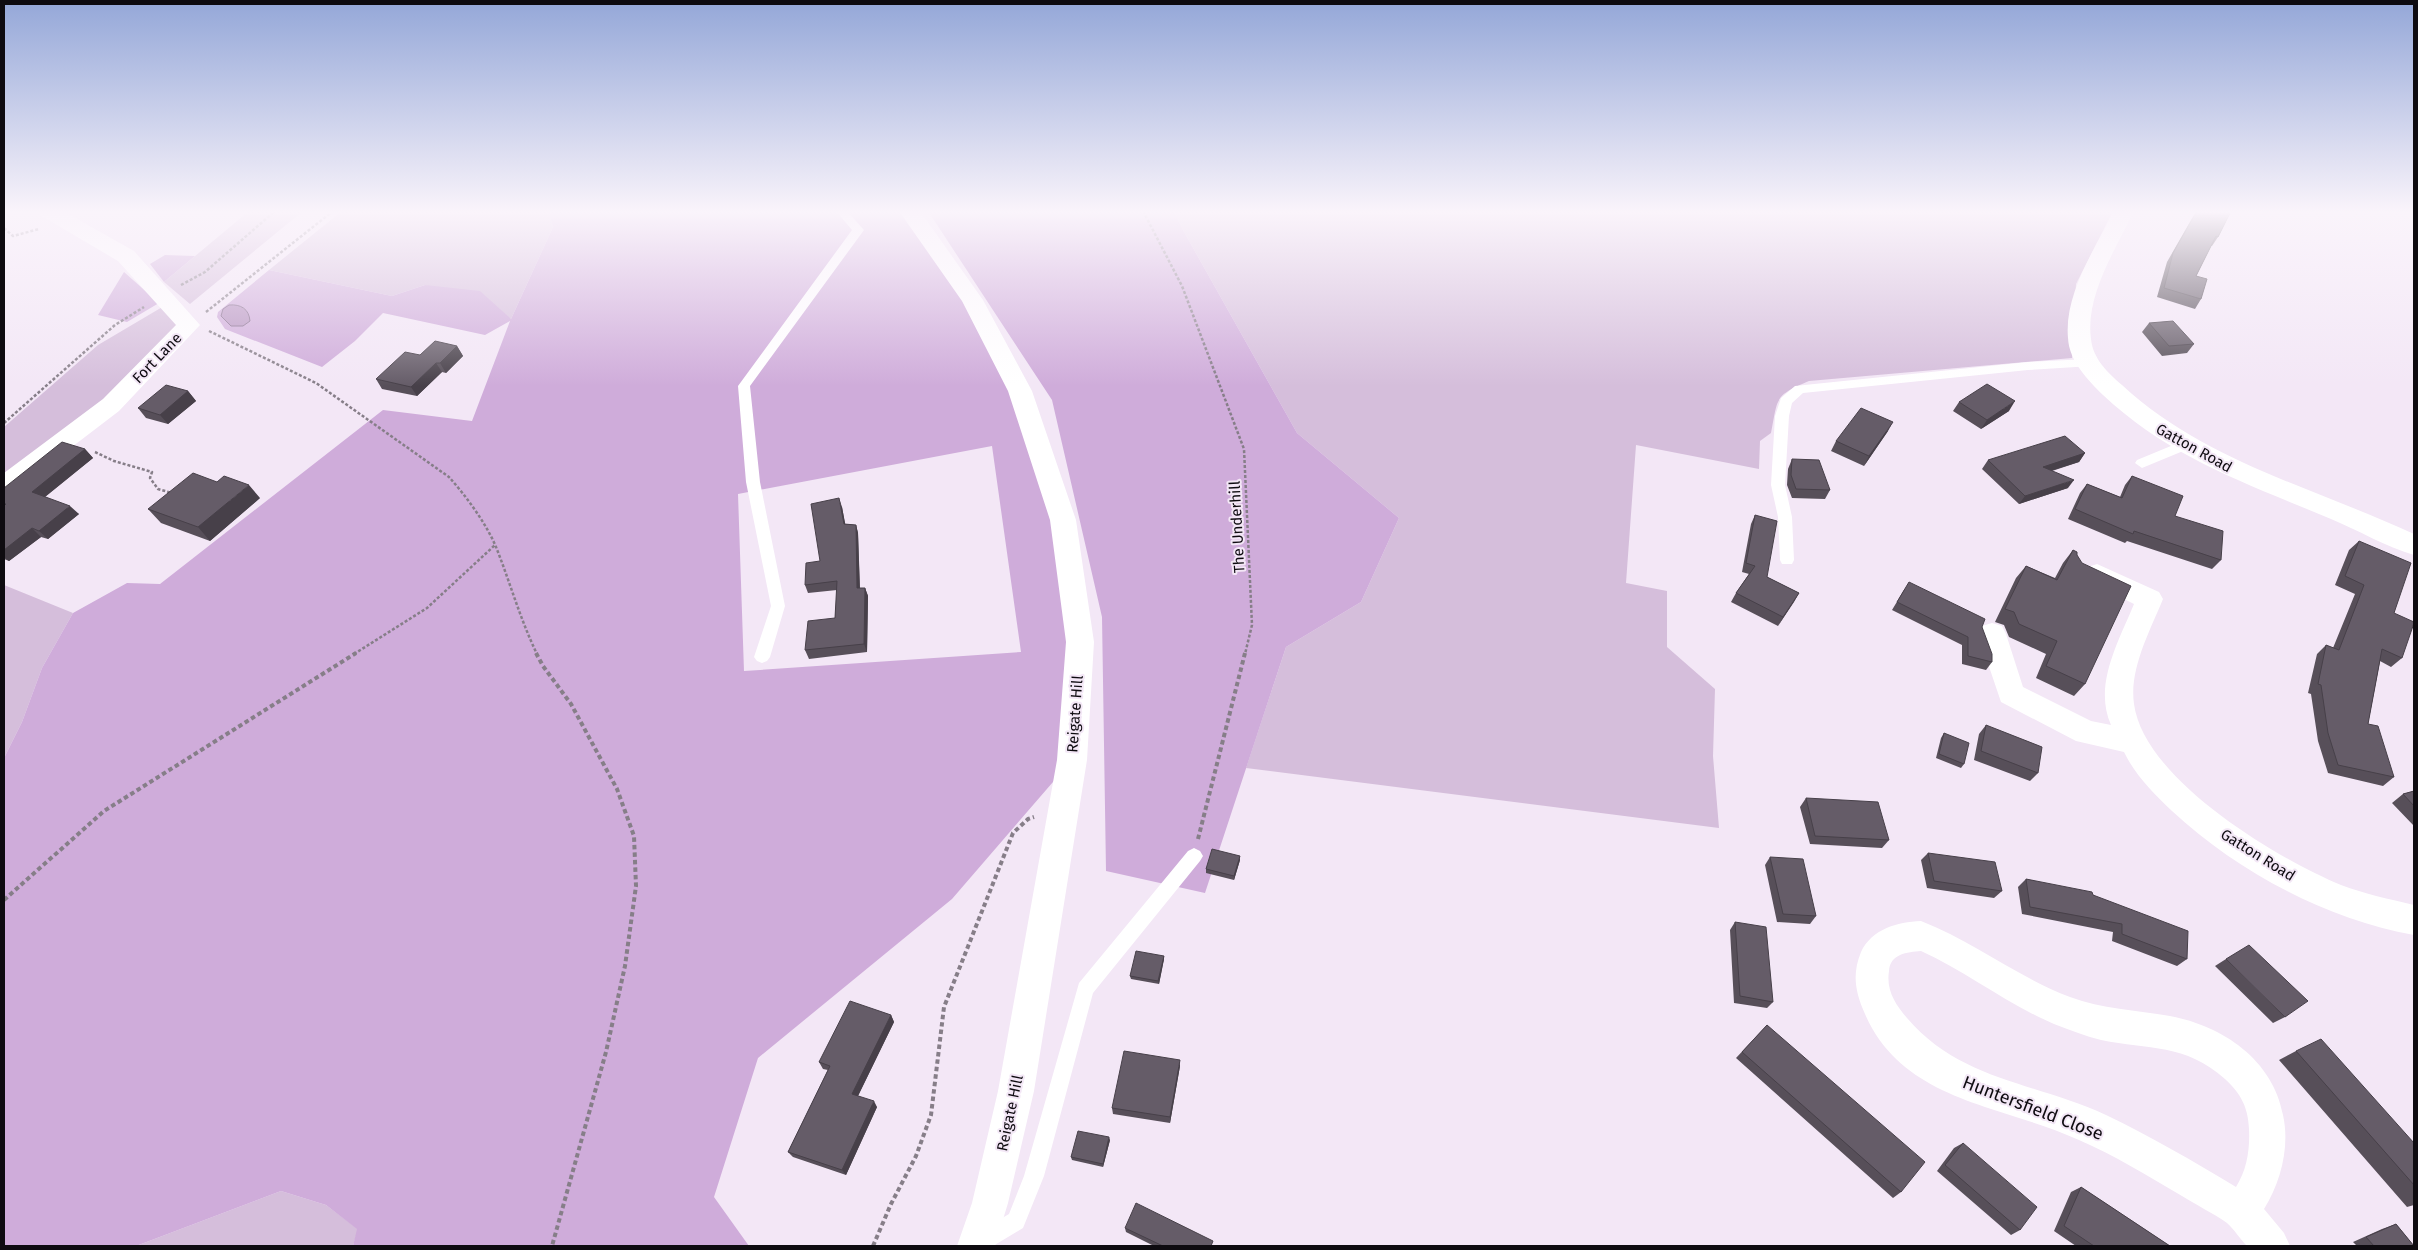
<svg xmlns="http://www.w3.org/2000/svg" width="2418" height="1250" font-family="'Fira Sans',sans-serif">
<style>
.green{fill:#d5bedb}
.forest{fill:#cfacda;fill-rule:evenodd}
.water{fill:#b794c1;stroke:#846b8c}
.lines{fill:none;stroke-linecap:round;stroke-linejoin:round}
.path-far1{stroke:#867e88;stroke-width:2.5;stroke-dasharray:3 2;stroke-linecap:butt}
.path{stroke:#867e88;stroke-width:4;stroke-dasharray:4.5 3;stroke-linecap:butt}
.service{fill:#fff;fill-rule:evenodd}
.minor{fill:#fff;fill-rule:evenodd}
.primary{fill:#fff;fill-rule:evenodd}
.wall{fill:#574f59}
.shaded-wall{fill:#474049}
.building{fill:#655c68;stroke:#474049}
.labels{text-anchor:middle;stroke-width:4;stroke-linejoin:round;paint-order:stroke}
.street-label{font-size:15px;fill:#0e0b10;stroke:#f3e7f6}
.near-street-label{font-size:18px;fill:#0e0b10;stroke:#f3e7f6}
</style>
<rect width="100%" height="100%" fill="#f3e7f6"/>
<path class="green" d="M249,211H303L190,304L164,282Z
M342,211H548L553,227L511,319L425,285L392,296L269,270Z
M1174,211H2113L2076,284L2072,358L1809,381C1774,396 1778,397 1771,433L1760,441L1759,469L1636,445L1626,583L1667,591V647L1715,689L1713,756L1719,828L1246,768L1286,647L1361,602L1399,518L1297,433L1183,230Z
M164,306L181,325L120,393L66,429L4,477V427L98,345Z
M4,585L73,613L42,668L22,722L4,758Z
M281,1191L326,1205L358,1229L353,1246H136Z"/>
<path class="forest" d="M548,211H909L972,300L1063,520L1072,760L952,899L758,1058L714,1197L749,1246H353L357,1229L326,1205L281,1191L136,1246H4V758L22,722L42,668L73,613L127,583L160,584L383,410L472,421L510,321L485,335L383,313L355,341L322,367L225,329L217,317L218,312L269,270L392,296L425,285L480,291L511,319L553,227ZM992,446L1021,652L744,671L738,494Z
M928,211H1174L1183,230L1297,433L1399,518L1361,602L1286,647L1205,893L1106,871L1102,617L1052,400Z
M165,255L195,256L164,282L150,264Z
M124,272L159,303L127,322L98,315Z"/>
<path class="water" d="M229,305C241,304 249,309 250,321L243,326H231L221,316L223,309Z"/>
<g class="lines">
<path class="path-far1" d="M1143,211L1182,286L1244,449L1252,625L1245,654
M4,228L13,236L39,229
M181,285L205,272L275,211
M206,312L333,211
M209,331L316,383L449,477C466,496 486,523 496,547C510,582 520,619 537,654
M4,423L115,325L144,307
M95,452L114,461L152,472L150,478L158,489L172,493
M354,654L427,608L495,545"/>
<path class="path" d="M536,653L543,666L571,704L617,789L634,836L636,886L625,966L606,1052L552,1246
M1198,839L1245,653
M4,900L104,811L356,653
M873,1246L891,1204L916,1156L931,1115L944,1007L1013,833L1028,819L1034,817"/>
<path class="service" d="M836,211H847L864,230L750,386L760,482L785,606L770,657L767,661L762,663L757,661L754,657L771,606L746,482L738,386L852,230Z
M2088,359L2094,363L2092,366L2028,370L1803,393L1792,403L1789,416L1785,485L1792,517L1794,560L1792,564H1782L1780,560L1778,517L1771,485L1775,416L1781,398L1795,386L2028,362Z
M2183,441L2190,446L2188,449L2142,468L2135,463L2137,460Z
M1194,848L1200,851L1203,856L1200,861L1093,993L1044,1176L1023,1228L993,1246H974L972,1241L975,1234L1009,1214L1024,1176L1079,983L1188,851Z"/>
<path class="minor" d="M37,211H63L134,251L200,325L119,411L13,492L4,495V473L103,399L176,325L118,261L40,215Z
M2114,211H2134C2116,249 2085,295 2091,339C2093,359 2108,373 2122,385C2204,461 2315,488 2414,534V555C2386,547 2358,530 2331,519C2248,484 2170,458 2103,395C2088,380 2069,361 2068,338C2064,294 2095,249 2114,211Z
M2097,564L2159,592L2163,599C2150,631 2129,669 2134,704C2144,779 2276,858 2341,885C2365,894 2389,899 2414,905V935C2326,919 2238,872 2172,811C2154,794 2135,775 2124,752L2076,741L2001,702L1978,634L1982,626L1992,623L2002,626L2006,634L2023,687L2091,721L2111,725C2093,685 2119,641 2134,604L2088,581L2084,574L2088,567Z
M1921,921C1973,941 2017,977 2070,997C2102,1009 2136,1010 2170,1016C2223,1026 2273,1060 2283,1115C2290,1146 2281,1182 2264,1209L2284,1233L2290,1246H2247C2240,1239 2234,1229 2227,1223C2213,1213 2196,1205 2182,1196C2148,1176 2114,1155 2079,1140C2003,1105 1903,1102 1865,1014C1855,992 1852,974 1861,952C1872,929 1897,922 1921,921ZM1921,951C1967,972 2007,1004 2054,1024C2070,1030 2085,1036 2101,1040C2149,1050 2185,1043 2225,1079C2241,1094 2248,1107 2249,1129C2250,1149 2247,1170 2236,1187C2193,1161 2150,1136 2106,1115C2035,1082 1961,1081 1907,1018C1895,1004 1886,990 1889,971C1890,954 1907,952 1921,951Z"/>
<path class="primary" d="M899,211H920L983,300L1032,391L1076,520L1094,642L1087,760L1034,1091L1008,1203L995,1246H957L972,1203L998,1091L1057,760L1066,642L1050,520L1008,391L962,301Z"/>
</g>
<path class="wall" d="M2197,211L2201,212V211H2231L2218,237L2212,246H2211L2196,276L2201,299L2195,309L2157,297L2167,262L2191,220Z
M2149,323L2194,344L2187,353L2162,356L2142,332Z
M457,346L463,356L446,373L442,372L417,396L382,389L376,379L420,355Z
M188,391L196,401L168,424L146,418L138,408Z
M1959,402L2009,411L1981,429L1953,411Z
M1888,431L1864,466L1831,451L1836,441Z
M85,449L93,458L45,497L79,514L48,539L41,537L9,561L4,559V488Z
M2085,453L2079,462L2052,471L2068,488L2019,504L1982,469L1988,460Z
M1792,459L1830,490L1825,499L1792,498L1787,485L1788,469Z
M2132,476L2221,560L2212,569L2127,541L2125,543L2068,519L2080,493L2087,484L2120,497L2125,485Z
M260,498L210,541L161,523L148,509Z
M842,507L845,524L856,525L858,533L860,588H865L868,596L867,652L809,659L805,650L835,618L837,590L808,593L805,585L820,561Z
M1755,515L1767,577L1799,593L1778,626L1731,602L1736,593L1749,574L1742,572L1751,524Z
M2359,541L2394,613L2402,658L2391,667L2380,661L2368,724L2394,777L2383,786L2328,773L2318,741L2311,694L2308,693L2317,654L2326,645L2333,648L2355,594L2335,585L2349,550Z
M2073,550L2077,555L2085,684L2074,696L2036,678L2046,654L2009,637L2004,625L1995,622L2016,578L2026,566L2055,578L2063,563Z
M1904,590L1982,627L1992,662L1986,670L1962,664V645L1892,610Z
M1986,725L2038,773L2030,781L1974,760L1979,734Z
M1944,733L1964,764L1961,768L1936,758L1941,738Z
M2414,791V826L2392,803L2403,794Z
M1806,798L1889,840L1882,848L1810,844L1800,807Z
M1928,853L2002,891L1994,898L1927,888L1921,860Z
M1770,857L1816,916L1810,924L1777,922L1765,865Z
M1240,860L1234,880L1206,873V869Z
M2026,879L2093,895L2187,959L2177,966L2112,941L2113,932L2022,914L2018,887Z
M1735,922L1773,1002L1767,1008L1734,1003L1730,930Z
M1164,956V959L1159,984L1131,979L1130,976Z
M2226,959L2285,1017L2273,1023L2215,966Z
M891,1015L894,1022L858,1096L877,1107L846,1175L793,1157L788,1152L828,1070L823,1069L819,1062Z
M1767,1025L1901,1192L1893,1198L1736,1058Z
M2296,1051L2414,1143V1205L2407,1207L2279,1060Z
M1180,1066L1170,1123L1113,1114L1112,1108Z
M1110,1140L1103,1167L1072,1160L1071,1157Z
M1963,1143L2020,1230L2011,1235L1937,1171L1954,1148Z
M2081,1187L2170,1246H2076L2054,1231L2071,1192Z
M2396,1224L2414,1246H2357L2353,1242L2382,1229Z
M1125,1228L1213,1246H1154L1126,1232Z"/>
<path class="shaded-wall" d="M457,346L463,356L446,373L440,363Z
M436,363L442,372L417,396L411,387Z
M188,391L196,401L168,424L160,415Z
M2015,401L2009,411L1981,429L1987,420Z
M1893,422L1888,431L1864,466L1869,456Z
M85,449L93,458L41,500L32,492Z
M2085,453L2079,462L2037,475L2043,467Z
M2074,480L2068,488L2019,504L2025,496Z
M249,485L260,498L210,541L198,527Z
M839,498L842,507L847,533L844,524Z
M70,506L79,514L48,539L39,531Z
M856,525L858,533L860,597L857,588Z
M32,528L41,537L9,561L4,557V550Z
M865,588L868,596L867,652L864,644Z
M1799,593L1794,602L1778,626L1783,617Z
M1240,856V860L1234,880V876Z
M1164,956V959L1159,984L1158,981Z
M891,1015L894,1022L856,1100L852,1094Z
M1180,1060V1066L1170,1123V1117Z
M874,1101L877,1107L846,1175L842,1170Z
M1109,1137L1110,1140L1103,1167V1164Z"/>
<path class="building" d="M2197,211L2203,213L2204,211H2231L2218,237L2216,236L2196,276L2207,279L2201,299L2164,288L2173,253Z
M2173,321L2194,344L2169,346L2149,323Z
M435,341L457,346L440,363H436L411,387L376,379L405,352L420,355Z
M1987,384L2015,401L1987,420L1959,402Z
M166,385L188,391L160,415L138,408Z
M1861,408L1893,422L1869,456L1836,441Z
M2065,436L2085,453L2043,467L2074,480L2025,496L1988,460Z
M62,442L85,449L32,492L70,506L39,531L32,528L4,550V506L6,504H4V488Z
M1792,459L1819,460L1830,490L1796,489L1791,475Z
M193,473L217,482L224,476L249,485L198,527L148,509Z
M2132,476L2183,496L2175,516L2223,531L2221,560L2134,531L2133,534L2075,509L2087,484L2122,498Z
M839,498L844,524L856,525L857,588H865L864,644L805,650L808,621L835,618L837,581L805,585L806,563L820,561L811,504Z
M1755,515L1777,521L1767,577L1799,593L1783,617L1736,593L1755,566L1746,563Z
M2359,541L2411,563L2394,613L2414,622V623L2402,658L2382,649L2368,724L2378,726L2394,777L2338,765L2328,733L2321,685L2318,684L2326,645L2339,650L2364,585L2345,576Z
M2073,550L2077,552V555L2082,563L2131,586L2085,684L2046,666L2057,641L2019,624L2014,612L2005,609L2026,566L2057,580Z
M1909,582L1985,619L1982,627L1992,654V662L1968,656V637L1897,602Z
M1986,725L2042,747L2038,773L1981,751Z
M1944,733L1969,743L1964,764L1939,754Z
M2414,791V806L2403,794Z
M1806,798L1878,802L1889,840L1815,836Z
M1212,849L1240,856L1234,876L1206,869Z
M1928,853L1995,862L2002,891L1934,881Z
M1770,857L1803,859L1816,916L1783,914Z
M2026,879L2092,892L2093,895L2188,931L2187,959L2122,934V924L2030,907Z
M1735,922L1766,927L1773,1002L1740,996Z
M2249,945L2308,1001L2285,1017L2226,959Z
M1136,951L1164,956L1158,981L1130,976Z
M850,1001L891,1015L852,1094L874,1101L842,1170L788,1152L830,1066L819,1062Z
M1767,1025L1925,1162L1901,1192L1742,1052Z
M2321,1039L2414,1143V1185L2296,1051Z
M1124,1051L1180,1060L1170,1117L1112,1108Z
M1078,1131L1109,1137L1103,1164L1071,1157Z
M1963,1143L2037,1207L2020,1230L1945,1165Z
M2081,1187L2170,1246H2094L2064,1226Z
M1136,1203L1213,1241L1211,1246H1163L1125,1228Z
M2396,1224L2414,1246H2374L2366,1237Z"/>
<linearGradient id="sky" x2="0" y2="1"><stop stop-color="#94a7d8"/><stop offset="0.55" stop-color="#faf4fb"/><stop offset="1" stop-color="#faf4fb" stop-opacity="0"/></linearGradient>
<rect width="2418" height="386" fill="url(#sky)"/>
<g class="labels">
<g class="street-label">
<text transform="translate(157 358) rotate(-46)" y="5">Fort Lane</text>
<text transform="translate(2194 448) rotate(29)" y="5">Gatton Road</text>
<text transform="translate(1237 527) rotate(-93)" y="5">The Underhill</text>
<text transform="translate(1075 714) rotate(-86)" y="5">Reigate Hill</text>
<text transform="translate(2258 855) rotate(32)" y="5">Gatton Road</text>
<text transform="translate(1010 1113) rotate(-78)" y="5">Reigate Hill</text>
</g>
<g class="near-street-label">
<text transform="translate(2033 1108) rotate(21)" y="6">Huntersfield Close</text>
</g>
</g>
<rect width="2418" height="1250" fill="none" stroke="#0e0b10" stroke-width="10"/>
</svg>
